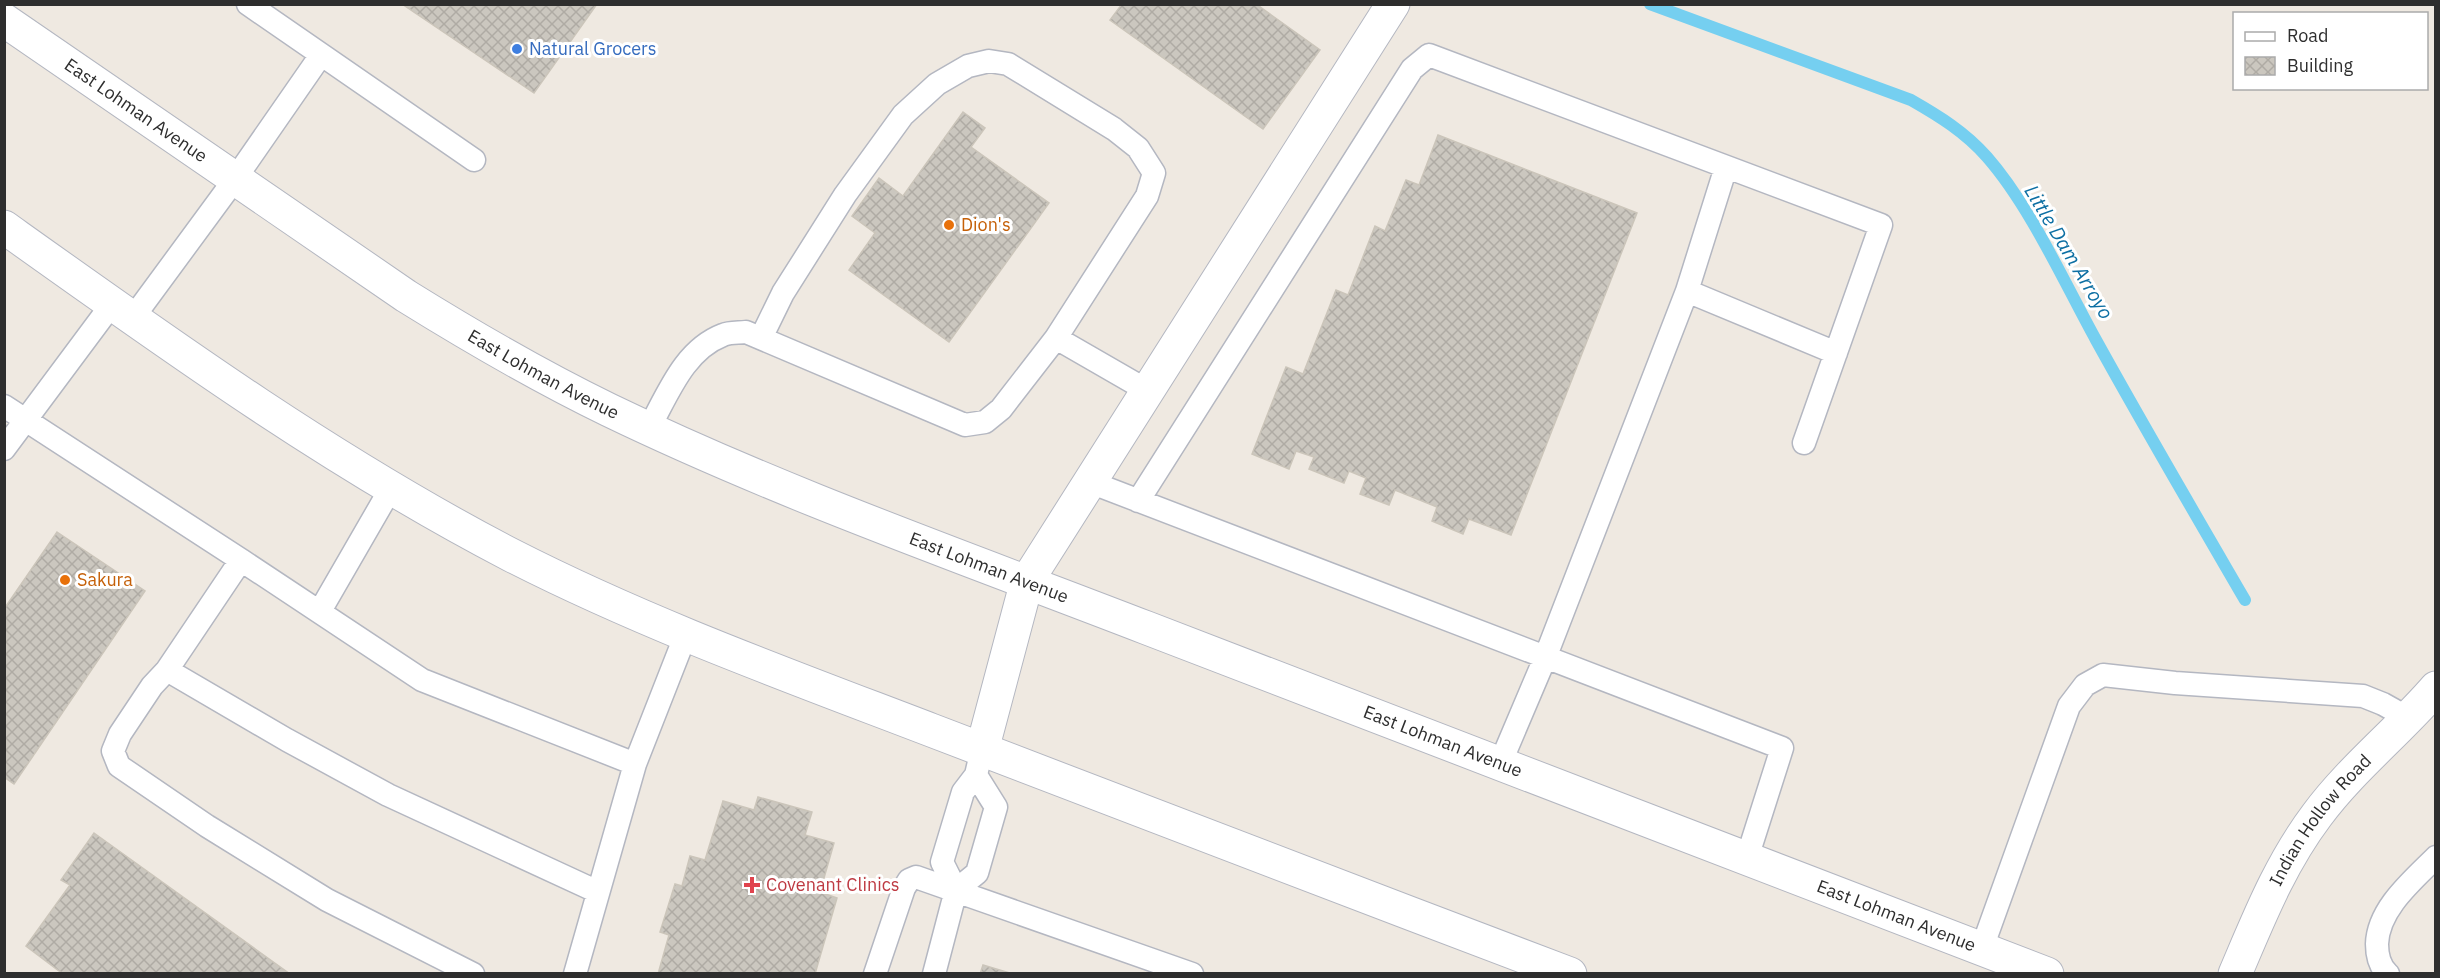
<svg xmlns="http://www.w3.org/2000/svg" width="2440" height="978" font-family="'IBM Plex Sans',sans-serif">
<style>
.lines{fill:none;stroke-linecap:round;stroke-linejoin:round}
.stream{stroke:#75cff0;stroke-width:12}
.building{fill:url(#building-cross-hatch);stroke:#cbc5ba;stroke-width:1.5}
.service-casing{stroke:#b4b7c1;stroke-width:25}
.minor-casing{stroke:#b4b7c1;stroke-width:35}
.secondary-casing{stroke:#b4b7c1;stroke-width:35}
.service{stroke:#fff;stroke-width:22}
.minor{stroke:#fff;stroke-width:33}
.secondary{stroke:#fff;stroke-width:33}
.shop-dot{fill:#3f7fe0;stroke:#fff;stroke-width:2}
.food-dot{fill:#e8710a;stroke:#fff;stroke-width:2}
.health-dot{fill:#e0444e;stroke:#fff;stroke-width:2}
.labels{text-anchor:middle;stroke-width:6;stroke-linejoin:round;paint-order:stroke}
.shop-label{font-size:18px;fill:#366cbe;stroke:#fff;text-anchor:start}
.street-label{font-size:18px;fill:#2e2e2e;stroke:#fff}
.food-label{font-size:18px;fill:#c56008;stroke:#fff;text-anchor:start}
.health-label{font-size:18px;fill:#be3a42;stroke:#fff;text-anchor:start}
.water-label{font-size:20px;font-style:italic;fill:#0d6fa3;stroke:#fff}
</style>
<defs>
<pattern id="building-cross-hatch" width="8" height="8" patternUnits="userSpaceOnUse" patternTransform="scale(1.5)"><rect width="8" height="8" fill="#cbc7bf"/><path d="M0 0l8 8M0 8l8-8" fill="none" stroke="#afaba4"/></pattern>
</defs>
<rect width="100%" height="100%" fill="#efe9e1"/>
<g class="lines">
<path class="stream" d="M1650,4L1911,100C1939,116 1965,132 1987,157C2030,206 2064,282 2096,340C2144,427 2195,514 2245,600"/>
</g>
<path class="building" d="M402,4H597L534,93Z
M1122,4H1256L1320,50L1263,129L1110,20Z
M963,112L985,128L971,147L1049,203L949,342L849,270L875,233L852,216L879,178L903,196Z
M1438,135L1637,213L1511,535L1469,519L1463,534L1432,521L1437,507L1395,490L1389,505L1360,494L1366,478L1349,471L1344,483L1309,469L1314,457L1296,451L1289,469L1252,454L1286,367L1303,374L1336,290L1348,295L1375,226L1385,231L1406,180L1419,185Z
M57,532L145,591L14,784L4,777V609Z
M758,797L812,812L805,835L834,843L820,892L837,898L815,974H658L669,935L660,932L675,884L682,886L690,856L705,860L723,801L754,810Z
M94,833L290,974H63L26,946L70,885L61,880Z
M983,965L1013,974H980Z"/>
<g class="lines">
<g class="service-casing">
<path id="service" d="M248,4L474,160
M1726,167L1687,291L1836,353
M132,319L235,179L321,55
M761,338L783,293L845,195L903,115L937,84L968,66L989,61L1008,64L1114,129L1138,148L1154,173L1147,196L1056,338
M4,406L241,560L167,670L152,686L120,734L113,751L119,766L207,826L327,900L473,974
M649,428C668,394 684,350 723,335C730,332 739,333 746,332L965,425L985,422L1001,409L1056,338L1148,391
M4,449L112,304
M1090,482L1782,748L1747,858
M1138,501L1412,69L1429,55L1881,225L1804,443
M241,560L422,680L635,764L575,974
M320,611L391,488
M167,670L287,740L388,795L598,892
M635,764L686,634
M1500,764L1545,658L1687,291
M956,890L942,862L963,792L976,775L979,762
M1982,948L2069,706L2085,685L2103,675L2175,683L2363,696L2383,704L2408,718
M875,974L904,888L909,880L916,877L1192,974
M934,974L956,890L977,873L996,807L976,775
M2388,974C2379,966 2377,956 2377,944C2378,909 2412,881 2436,857"/>
</g>
<g class="minor-casing">
<g id="minor">
<path d="M982,750L1027,581L1393,4"/>
<path id="s1" d="M2235,974C2259,918 2280,864 2317,815C2351,769 2398,732 2436,688"/>
</g>
</g>
<g class="secondary-casing">
<g id="secondary">
<path id="s2" d="M4,20L406,296C472,337 539,376 609,410C783,494 966,558 1147,628C1447,743 1747,858 2047,974"/>
<path d="M4,227C168,344 332,462 511,555C646,624 790,676 931,730C1144,813 1357,893 1570,974"/>
</g>
</g>
<use href="#service" class="service"/>
<use href="#minor" class="minor"/>
<use href="#secondary" class="secondary"/>
</g>
<circle class="shop-dot" cx="517" cy="49" r="6"/>
<g class="food-dot">
<circle cx="949" cy="225" r="6"/>
<circle cx="65" cy="580" r="6"/>
</g>
<path class="health-dot" d="M749 876h6v6h6v6h-6v6h-6v-6h-6v-6h6z"/>
<g class="labels">
<g class="shop-label">
<text x="529" y="55">Natural Grocers</text>
</g>
<g class="street-label">
<text dy="6" stroke="none"><textPath href="#s2" startOffset="160">East Lohman Avenue</textPath></text>
<text dy="6" stroke="none"><textPath href="#s2" startOffset="646">East Lohman Avenue</textPath></text>
<text dy="6" stroke="none"><textPath href="#s2" startOffset="1132">East Lohman Avenue</textPath></text>
<text dy="6" stroke="none"><textPath href="#s2" startOffset="1618">East Lohman Avenue</textPath></text>
<text dy="6" stroke="none"><textPath href="#s1" startOffset="177">Indian Hollow Road</textPath></text>
<text dy="6" stroke="none"><textPath href="#s2" startOffset="2104">East Lohman Avenue</textPath></text>
</g>
<g class="food-label">
<text x="961" y="231">Dion's</text>
<text x="77" y="586">Sakura</text>
</g>
<g class="health-label">
<text x="766" y="891">Covenant Clinics</text>
</g>
<g class="water-label">
<text transform="translate(2069 252) rotate(59)" y="7">Little Dam Arroyo</text>
</g>
</g>
<rect width="2440" height="978" fill="none" stroke="#2e2e2e" stroke-width="12"/>
<rect x="2233" y="12" width="195" height="78" fill="#ffffff" stroke="#ababab" stroke-width="1.5"/>
<rect x="2245" y="32" width="30" height="9" fill="#ffffff" stroke="#ababab" stroke-width="1.5"/>
<text x="2287" y="42" font-size="18" fill="#2e2e2e">Road</text>
<rect x="2245" y="57" width="30" height="18" fill="url(#building-cross-hatch)" stroke="#ababab" stroke-width="1.5"/>
<text x="2287" y="72" font-size="18" fill="#2e2e2e">Building</text>
</svg>
